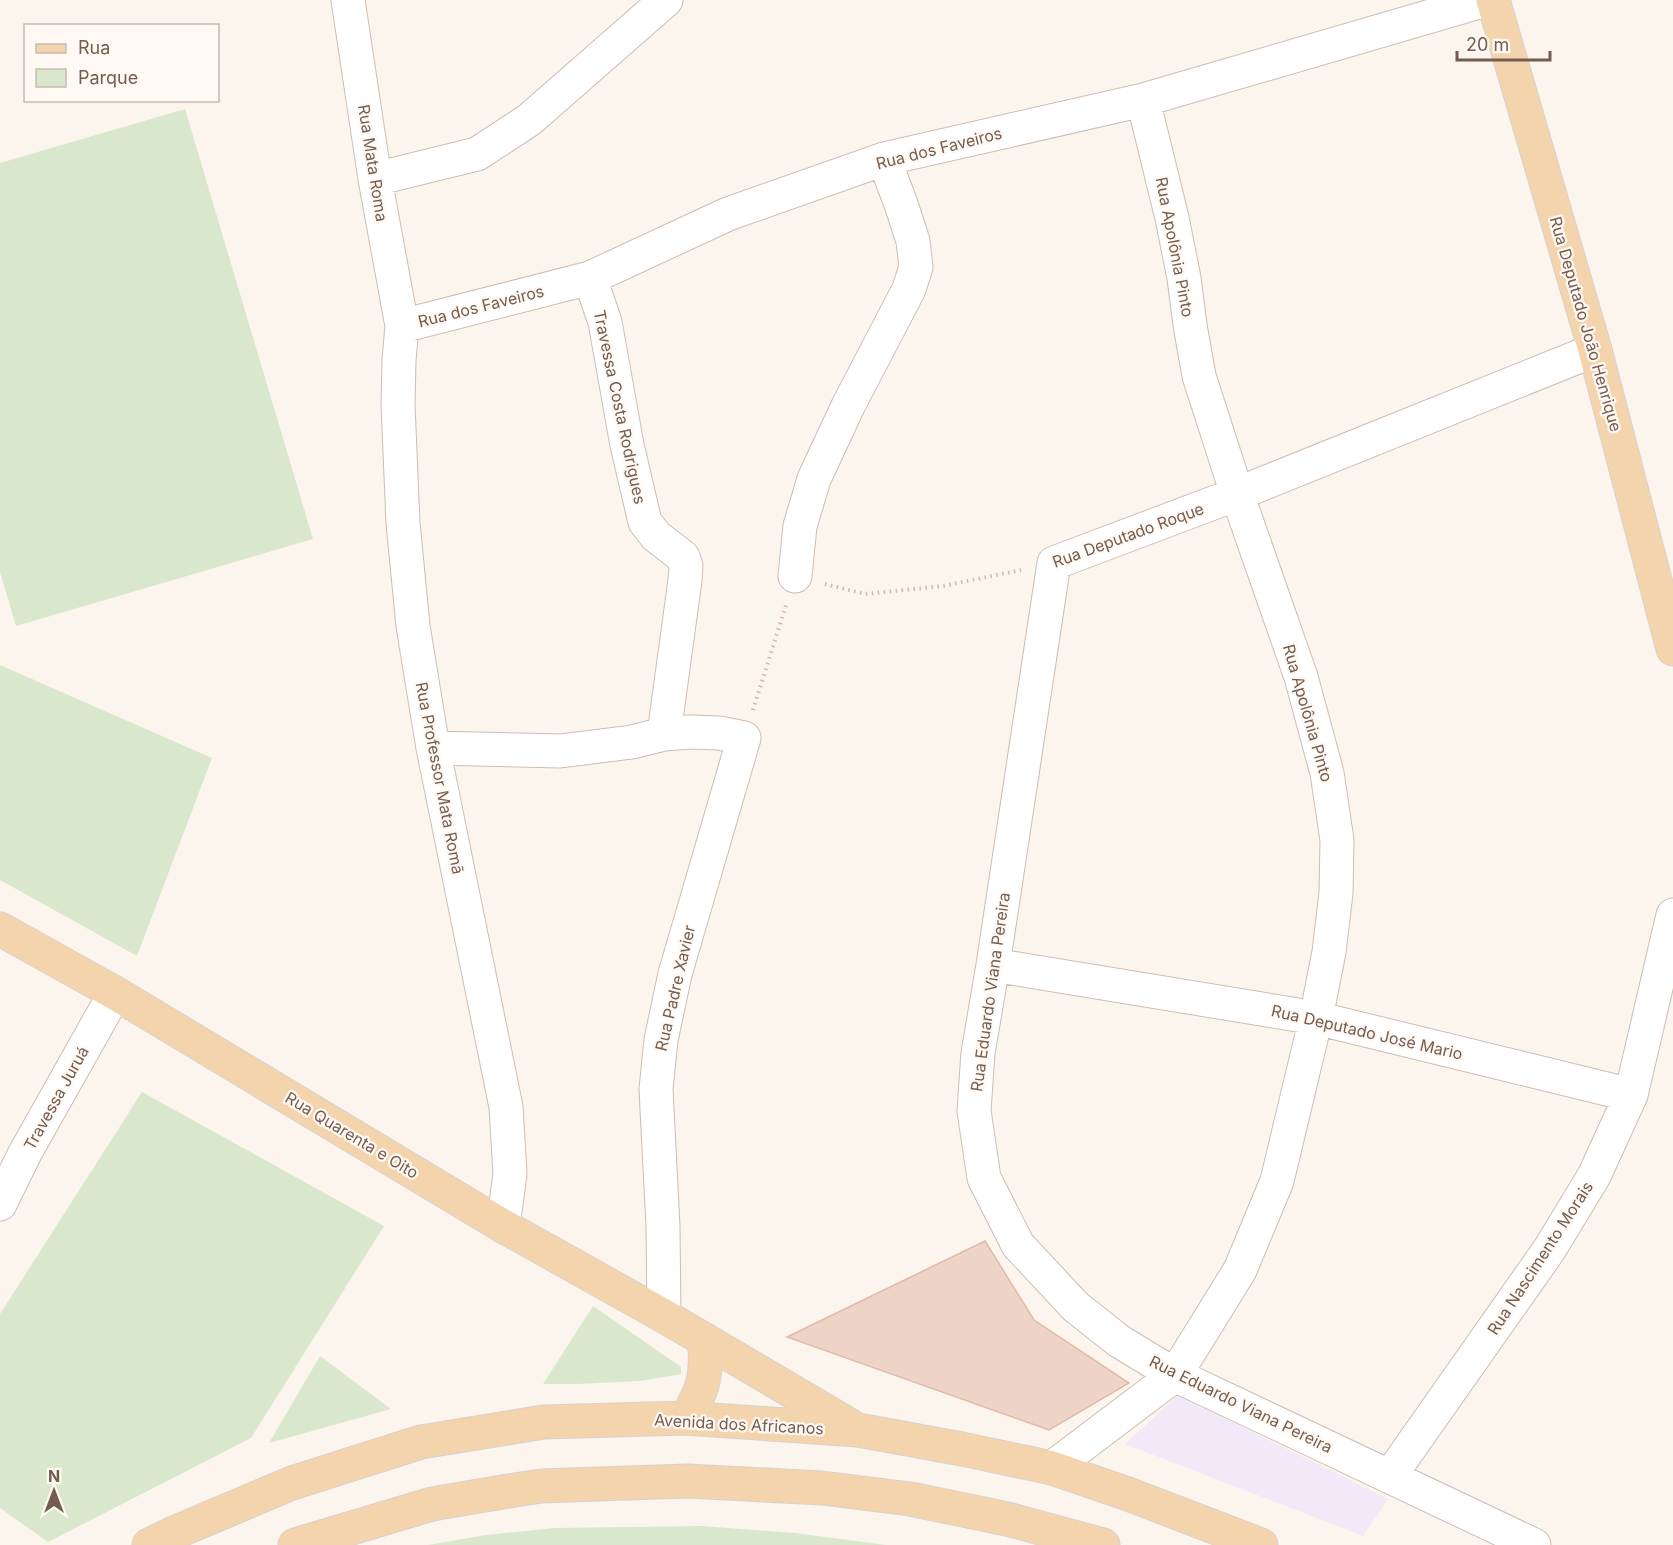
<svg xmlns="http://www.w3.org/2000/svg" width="1673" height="1545" font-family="Inter,sans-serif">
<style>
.education{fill:#f2e9f8}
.green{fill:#d9e8cc}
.building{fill:#eed4c7;stroke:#dfbaa9;stroke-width:1.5}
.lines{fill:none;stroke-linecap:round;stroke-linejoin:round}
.minor-casing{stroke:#cdbdb3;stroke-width:35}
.major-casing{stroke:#d8d1ce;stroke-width:35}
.path{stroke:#d4b7a9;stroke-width:4;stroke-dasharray:1.5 4.5;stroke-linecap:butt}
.minor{stroke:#fff;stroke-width:33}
.major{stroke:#f3d4ac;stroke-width:33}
.labels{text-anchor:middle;stroke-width:4.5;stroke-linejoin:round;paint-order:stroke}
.street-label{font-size:16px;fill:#755c51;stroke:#fef9f3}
</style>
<rect width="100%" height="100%" fill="#fbf5ed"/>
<path class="education" d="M1178,1395L1388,1499L1363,1536L1125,1444Z"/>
<path class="green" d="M185,109L313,539L16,626L0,572V163Z
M0,665L212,758L137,956L0,880Z
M142,1092L384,1226L251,1438L48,1542L0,1508V1314Z
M593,1306L681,1367V1374L640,1381L578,1384H543Z
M320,1356L391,1409L269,1443Z
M701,1526L795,1533L886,1545H428L486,1535L555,1528Z"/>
<path class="building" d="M985,1241L1034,1320L1129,1383L1049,1430L787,1337Z"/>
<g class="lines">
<g class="minor-casing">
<path id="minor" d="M348,0L375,179L402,326L399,360L398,405L403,523L413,626L433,748L506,1107L510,1174L503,1226
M375,179L477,154L529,120L666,0
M590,278L605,322L627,445L645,522L656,536L683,557L686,566L685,580L664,734
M402,326L590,278L728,214L884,159L1143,100L1486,0
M795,576L800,526L814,479L848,406L909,289L916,267L913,241L901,204L884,159
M433,748L560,751L632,742L664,734L690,732L719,733L744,738L675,974L661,1040L656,1089L663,1226L664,1316
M993,965L1316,1018L1631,1095
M0,1204L25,1153L115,993
M1052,1468L1175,1375L1240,1270L1277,1181L1316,1018L1329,952L1336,893L1337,840L1327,773L1301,677L1237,494L1199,376L1190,325L1184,278L1172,218L1143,100
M1390,1476L1549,1250L1594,1176L1631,1095L1673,915
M1534,1545L1175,1375L1119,1341L1076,1307L1018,1245L984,1178L974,1111L978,1053L993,965L1054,563L1237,494L1595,350"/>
</g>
<g class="major-casing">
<path id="major" d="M1493,0L1595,350L1673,649
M0,929L115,993L503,1226L664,1316L851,1426
M685,1418C704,1392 708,1372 704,1340
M149,1545L176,1532L292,1483L421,1442L544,1422L685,1418L858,1430L962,1449L1052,1468L1128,1494L1261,1545
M295,1545L432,1504L515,1490L541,1486L687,1481L822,1488L910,1499L1007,1519L1103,1545"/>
</g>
<path class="path" d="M825,584L865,594L943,586L1021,570
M753,710L786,605"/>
<use href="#minor" class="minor"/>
<use href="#major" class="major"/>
</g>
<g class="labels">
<g class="street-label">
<text transform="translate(939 148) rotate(-14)" y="6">Rua dos Faveiros</text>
<text transform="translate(373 163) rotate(81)" y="6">Rua Mata Roma</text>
<text transform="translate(1175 247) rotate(79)" y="6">Rua Apolônia Pinto</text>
<text transform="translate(481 306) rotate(-14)" y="6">Rua dos Faveiros</text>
<text transform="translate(1586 324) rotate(74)" y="6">Rua Deputado João Henrique</text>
<text transform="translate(620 407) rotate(78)" y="6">Travessa Costa Rodrigues</text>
<text transform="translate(1128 535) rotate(-20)" y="6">Rua Deputado Roque</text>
<text transform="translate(1308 713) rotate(74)" y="6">Rua Apolônia Pinto</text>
<text transform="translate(440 778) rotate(79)" y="6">Rua Professor Mata Romã</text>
<text transform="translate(675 988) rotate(-77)" y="6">Rua Padre Xavier</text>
<text transform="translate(990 992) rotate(-82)" y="6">Rua Eduardo Viana Pereira</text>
<text transform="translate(1367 1032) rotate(13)" y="6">Rua Deputado José Mario</text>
<text transform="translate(56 1098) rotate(-61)" y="6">Travessa Juruá</text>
<text transform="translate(352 1135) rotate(31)" y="6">Rua Quarenta e Oito</text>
<text transform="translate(1540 1258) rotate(-57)" y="6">Rua Nascimento Morais</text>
<text transform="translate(1241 1404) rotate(26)" y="6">Rua Eduardo Viana Pereira</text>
<text transform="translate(739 1424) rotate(3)" y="6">Avenida dos Africanos</text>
</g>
</g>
<rect x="24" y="24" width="195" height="78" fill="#fef9f3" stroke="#c7bab2" stroke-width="1.5"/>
<rect x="36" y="44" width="30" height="9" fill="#f3d4ac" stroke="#c7bab2" stroke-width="1.5"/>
<text x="78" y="54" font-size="18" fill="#755c51">Rua</text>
<rect x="36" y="69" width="30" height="18" fill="#d9e8cc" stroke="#c7bab2" stroke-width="1.5"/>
<text x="78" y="84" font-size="18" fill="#755c51">Parque</text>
<g transform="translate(54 1491)" stroke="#fef9f3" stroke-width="4.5" paint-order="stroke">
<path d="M0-4.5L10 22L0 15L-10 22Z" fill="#755c51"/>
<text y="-9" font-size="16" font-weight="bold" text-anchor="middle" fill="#755c51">N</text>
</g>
<path d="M1457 51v9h93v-9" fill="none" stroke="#755c51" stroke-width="3"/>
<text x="1466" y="51" font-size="18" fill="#755c51" stroke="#fef9f3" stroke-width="4.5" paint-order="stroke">20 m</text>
</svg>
